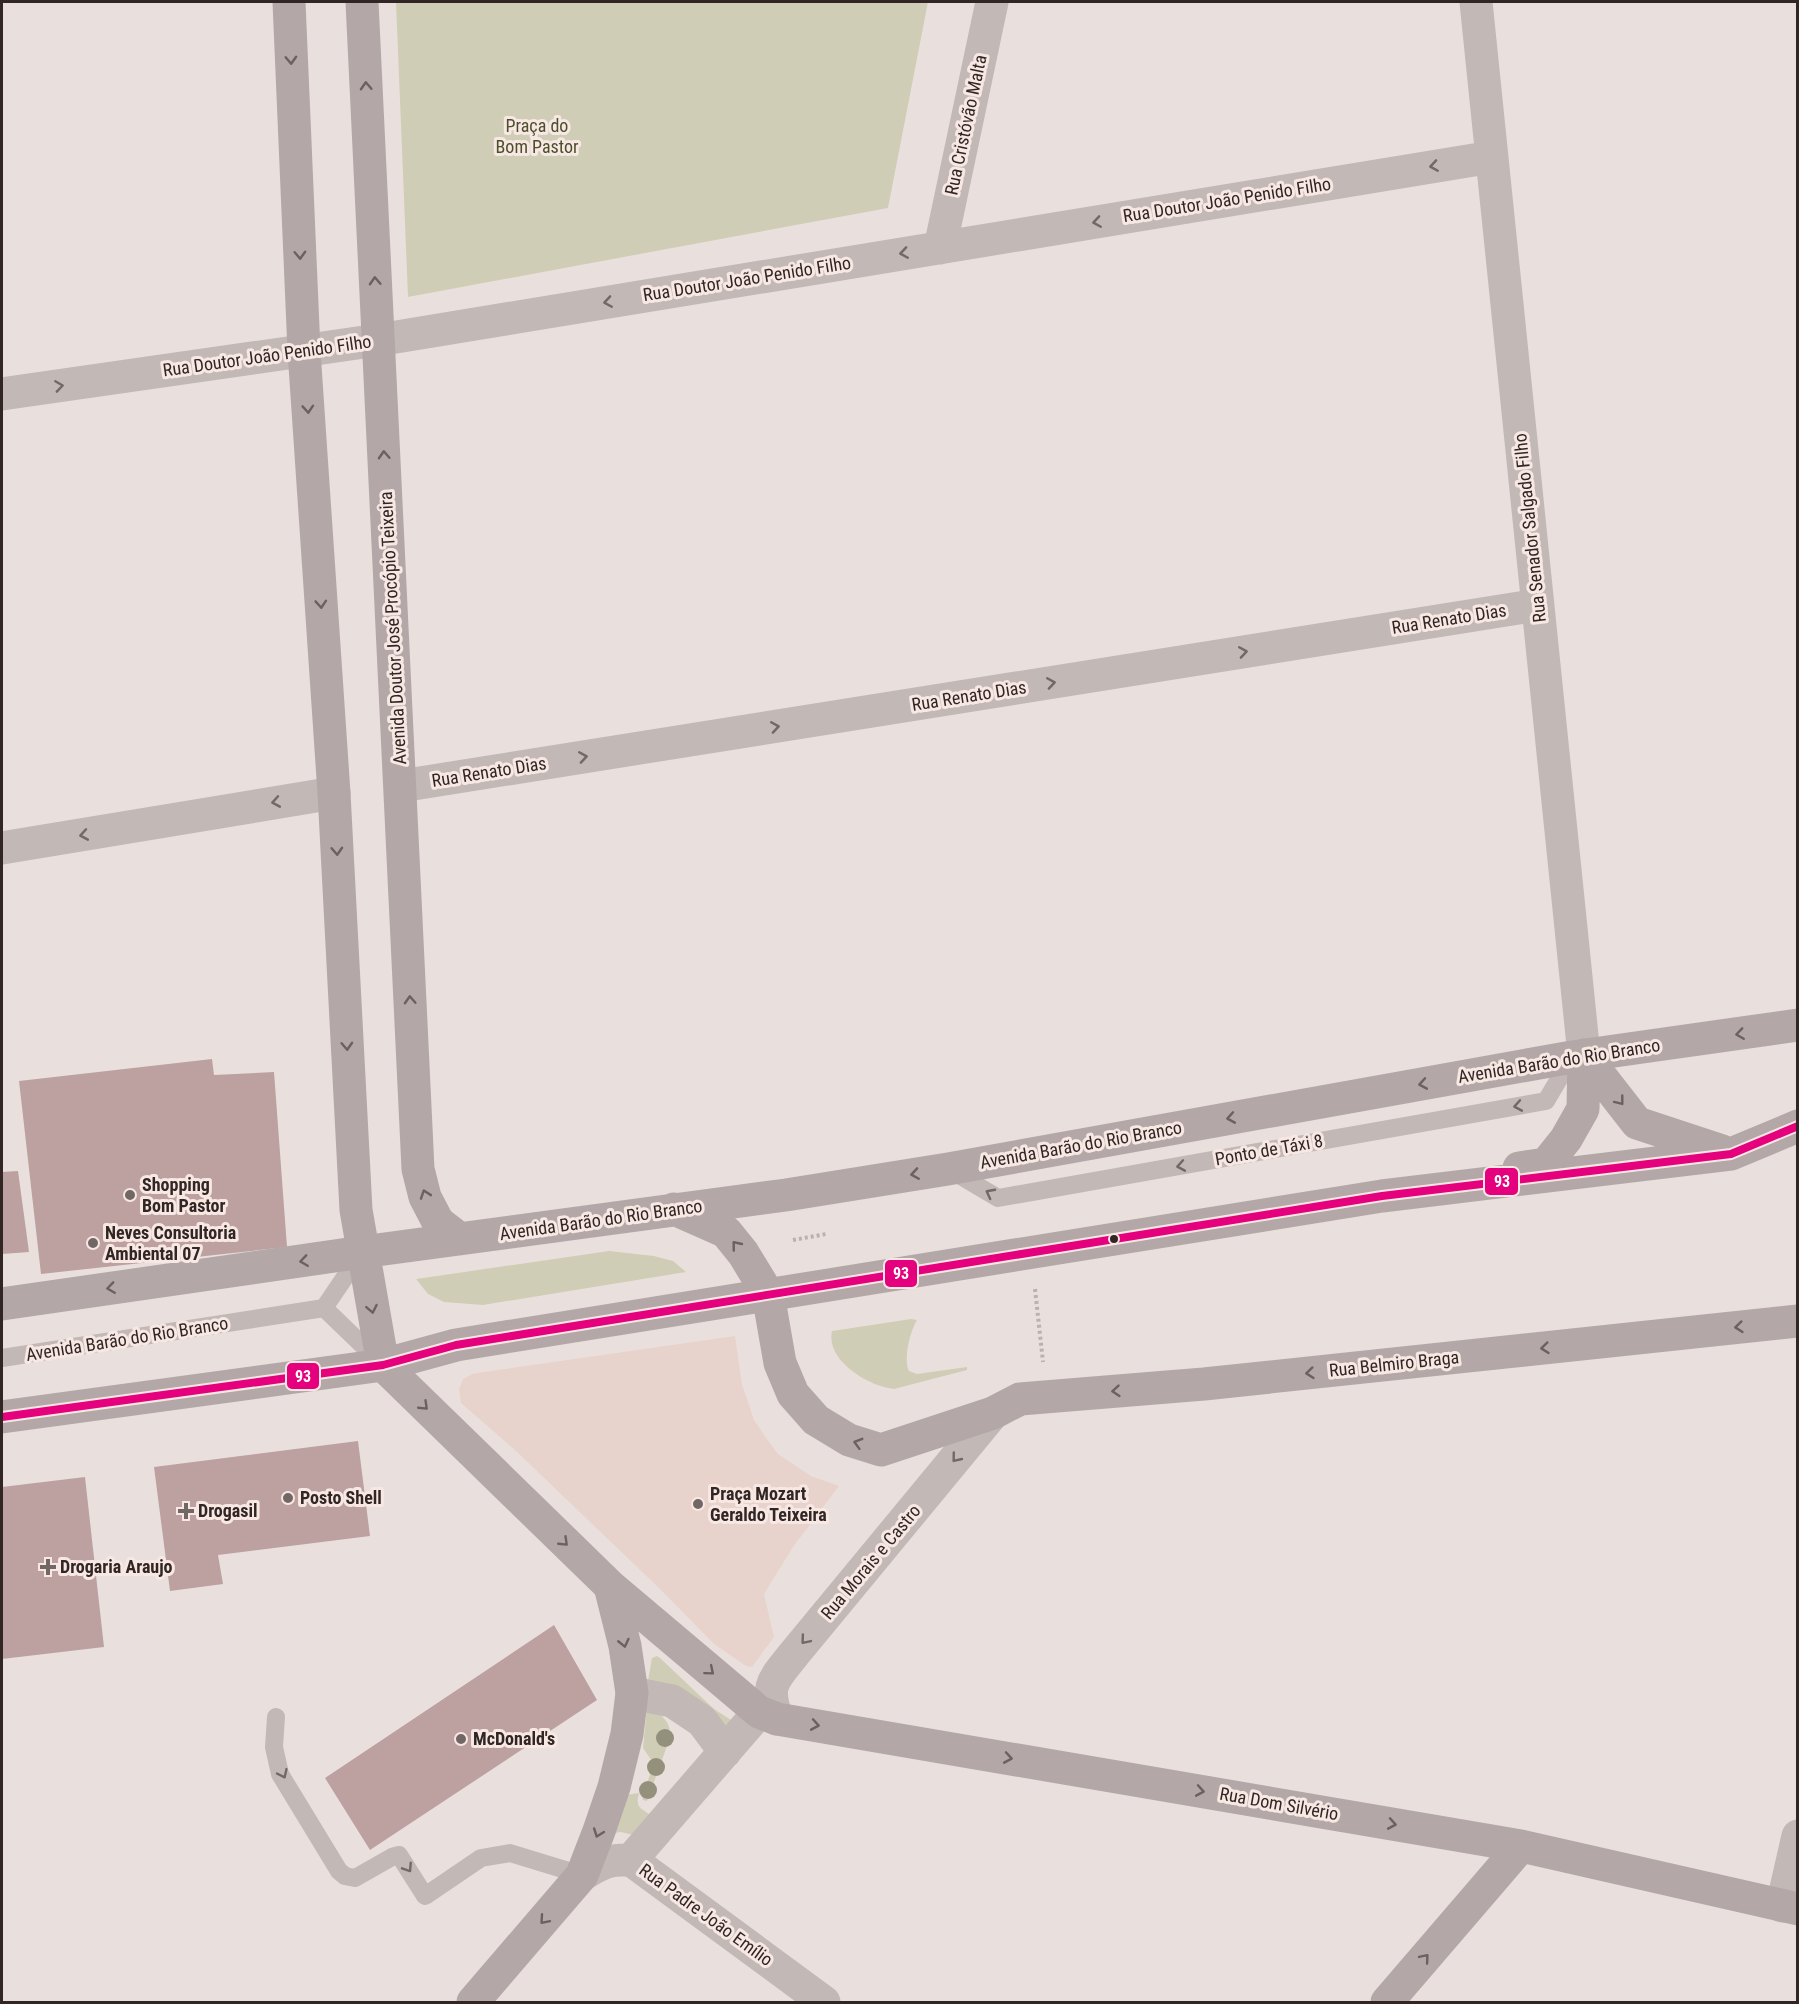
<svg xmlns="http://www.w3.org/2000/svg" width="1799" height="2004" font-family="'Roboto Condensed',sans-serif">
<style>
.green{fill:#d0cdb7}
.plaza{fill:#e7d3cc}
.building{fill:#bca1a0}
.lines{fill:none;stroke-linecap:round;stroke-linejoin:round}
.path{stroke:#bbb1af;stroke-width:4;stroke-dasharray:3 3;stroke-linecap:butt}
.lane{stroke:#c2b8b6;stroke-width:18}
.street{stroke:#c2b8b6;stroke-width:33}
.secondary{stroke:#b3a8a7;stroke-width:33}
.bus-1-casing{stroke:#f7e8e3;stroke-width:12}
.bus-1{stroke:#e5007d;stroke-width:8}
.tree{fill:#93907b}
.oneway{stroke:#6c6060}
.oneway2{stroke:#736866}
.poi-dot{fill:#726765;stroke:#f7e8e3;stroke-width:2}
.bus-dot{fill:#322625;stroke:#f7e8e3;stroke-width:2}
.labels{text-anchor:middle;stroke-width:6;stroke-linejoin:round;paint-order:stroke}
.street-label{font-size:18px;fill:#322625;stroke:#f7e8e3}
.park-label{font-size:18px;fill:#4c4f2b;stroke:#f7e8e3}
.poi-label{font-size:18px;font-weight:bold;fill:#322625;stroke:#f7e8e3;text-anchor:start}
.line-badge{stroke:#f7e8e3;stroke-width:2}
.badge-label{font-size:16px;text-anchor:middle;font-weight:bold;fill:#fff}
</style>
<rect width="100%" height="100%" fill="#e9e0dd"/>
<path class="green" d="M396,2H928L888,208L408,297Z
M609,1251L654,1256L673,1261L686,1272L483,1305L444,1302L428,1294L416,1279Z
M911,1319L917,1320C910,1331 903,1360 909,1371L917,1374L967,1367V1370L894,1389C870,1387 825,1361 832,1331Z
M657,1656L660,1658L714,1709L739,1725L723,1731L648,1681L652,1658Z
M647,1706C660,1713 672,1721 670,1738L647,1801L643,1800L642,1796L654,1764L643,1748Z
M639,1793C635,1809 641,1807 651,1816L638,1836L621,1832L608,1834L625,1795Z"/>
<path class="plaza" d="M735,1336L742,1385L748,1402L754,1420L767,1439L778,1454L811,1476L839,1486L793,1547L764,1594L774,1637L752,1667L746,1666L714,1644L660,1589L516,1451L461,1403L459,1389L463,1379L472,1374L484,1372Z"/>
<path class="building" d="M212,1059L214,1075L274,1072L287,1247L41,1274L19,1081Z
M18,1171L29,1252L2,1254V1172Z
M358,1441L370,1536L218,1555L223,1584L170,1591L154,1467Z
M85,1477L104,1647L2,1659V1487Z
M554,1625L597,1700L370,1850L325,1778Z"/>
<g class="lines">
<path class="path" d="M793,1240L826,1234
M1035,1289L1043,1362"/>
<path class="lane" d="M949,1169L998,1198L1546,1101L1572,1057
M324,1308L379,1361
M2,1358L324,1308L362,1252
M276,1717L274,1747L280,1774L339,1871L345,1876L355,1878L392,1857L399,1855L425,1896L481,1858L510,1853L582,1875"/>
<path class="street" d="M1476,2L1584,1055
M940,248L992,2
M2,394L378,340L1492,157
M401,786L1538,605
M2,848L334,793
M632,1693L672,1701L702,1721L725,1752
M777,1719C765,1684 773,1681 794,1654L993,1413
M631,1860L759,1712
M582,1875C601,1863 609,1859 631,1860L824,2002
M1782,1906L1798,1836"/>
<path class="secondary" d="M289,2L304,351L334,793L356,1210L383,1365
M362,2L418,1169L425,1197L438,1222L460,1239
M1584,1055L1637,1123L1722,1151
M1519,1168L1546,1164L1566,1139L1583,1109L1584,1055
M674,1209L726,1232L743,1253L768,1294L780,1363L793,1394L816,1420L849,1440L881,1450L993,1413L1020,1399L1204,1384L1798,1321
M2,1304L362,1252L786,1195L948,1169L1572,1057L1798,1025
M383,1365L610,1586L759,1712L777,1719L1521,1846L1798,1909
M2,1417L383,1365L456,1345L1382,1196L1731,1154L1798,1126
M473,2002L582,1875L599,1831L614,1787L627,1734L632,1693L625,1646L610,1586
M1387,2002L1521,1846"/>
<g class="bus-1-casing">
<path id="bus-1" d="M2,1417L383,1365L456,1345L1382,1196L1731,1154L1798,1126"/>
</g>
<use href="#bus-1" class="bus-1"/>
</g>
<g class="tree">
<circle cx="665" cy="1738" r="9"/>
<circle cx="656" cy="1767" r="9"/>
<circle cx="648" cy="1790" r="9"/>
</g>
<defs><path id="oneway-chevron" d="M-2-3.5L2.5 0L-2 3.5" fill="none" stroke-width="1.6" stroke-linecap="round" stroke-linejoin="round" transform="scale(1.5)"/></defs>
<g class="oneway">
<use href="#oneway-chevron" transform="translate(291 60) rotate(88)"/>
<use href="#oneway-chevron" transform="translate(366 86) rotate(-93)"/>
<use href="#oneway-chevron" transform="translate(300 255) rotate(88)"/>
<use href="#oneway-chevron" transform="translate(375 281) rotate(-93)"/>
<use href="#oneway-chevron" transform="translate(308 409) rotate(86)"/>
<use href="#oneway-chevron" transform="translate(384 455) rotate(-93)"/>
<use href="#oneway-chevron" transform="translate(321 604) rotate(86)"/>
<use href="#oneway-chevron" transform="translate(337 851) rotate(87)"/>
<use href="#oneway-chevron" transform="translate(410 1000) rotate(-93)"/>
<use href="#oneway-chevron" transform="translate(1740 1034) rotate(172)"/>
<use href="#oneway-chevron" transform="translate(347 1046) rotate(87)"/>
<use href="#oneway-chevron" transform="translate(1423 1084) rotate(170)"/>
<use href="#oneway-chevron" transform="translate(1620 1101) rotate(52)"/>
<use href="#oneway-chevron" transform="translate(1231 1118) rotate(170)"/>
<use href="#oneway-chevron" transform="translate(915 1174) rotate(171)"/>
<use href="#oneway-chevron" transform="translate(425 1194) rotate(-109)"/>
<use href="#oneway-chevron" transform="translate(736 1245) rotate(-129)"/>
<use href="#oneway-chevron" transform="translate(304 1261) rotate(172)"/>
<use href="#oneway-chevron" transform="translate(111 1288) rotate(172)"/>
<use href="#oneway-chevron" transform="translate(372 1309) rotate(79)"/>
<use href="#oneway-chevron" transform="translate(1739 1327) rotate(174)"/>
<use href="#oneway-chevron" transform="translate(1545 1348) rotate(174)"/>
<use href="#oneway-chevron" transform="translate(1310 1373) rotate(174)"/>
<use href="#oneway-chevron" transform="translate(1116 1391) rotate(175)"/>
<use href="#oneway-chevron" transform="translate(424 1406) rotate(44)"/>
<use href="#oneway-chevron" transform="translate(858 1443) rotate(-164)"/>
<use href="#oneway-chevron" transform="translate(564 1542) rotate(44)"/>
<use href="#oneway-chevron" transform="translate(624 1643) rotate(77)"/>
<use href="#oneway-chevron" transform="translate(710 1671) rotate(40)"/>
<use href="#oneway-chevron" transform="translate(815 1725) rotate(10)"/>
<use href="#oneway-chevron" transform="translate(1008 1758) rotate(10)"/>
<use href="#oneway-chevron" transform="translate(1200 1791) rotate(10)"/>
<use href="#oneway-chevron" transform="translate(1392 1824) rotate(10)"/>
<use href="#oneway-chevron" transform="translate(598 1833) rotate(110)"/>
<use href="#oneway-chevron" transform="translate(544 1920) rotate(131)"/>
<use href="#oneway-chevron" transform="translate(1425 1958) rotate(-50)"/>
</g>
<g class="oneway2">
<use href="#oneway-chevron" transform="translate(1434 166) rotate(171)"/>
<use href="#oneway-chevron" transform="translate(1097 222) rotate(171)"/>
<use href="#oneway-chevron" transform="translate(904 253) rotate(171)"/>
<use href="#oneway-chevron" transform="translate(608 302) rotate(171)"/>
<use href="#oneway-chevron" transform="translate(59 386) rotate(-8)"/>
<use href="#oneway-chevron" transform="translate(1243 652) rotate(-9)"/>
<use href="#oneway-chevron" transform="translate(1051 683) rotate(-9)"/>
<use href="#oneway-chevron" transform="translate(775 727) rotate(-9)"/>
<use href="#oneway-chevron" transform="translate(583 757) rotate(-9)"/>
<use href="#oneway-chevron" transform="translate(276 802) rotate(170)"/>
<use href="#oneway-chevron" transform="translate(84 835) rotate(170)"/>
<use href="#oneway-chevron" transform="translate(1518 1106) rotate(170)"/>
<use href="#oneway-chevron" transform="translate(1181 1166) rotate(170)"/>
<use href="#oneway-chevron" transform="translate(990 1193) rotate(-152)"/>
<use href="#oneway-chevron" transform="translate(956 1458) rotate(129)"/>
<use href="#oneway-chevron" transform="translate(805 1640) rotate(130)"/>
<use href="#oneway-chevron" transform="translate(283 1774) rotate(65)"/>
<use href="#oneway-chevron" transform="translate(408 1868) rotate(57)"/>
</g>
<g class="poi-dot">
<circle cx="130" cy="1195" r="6"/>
<circle cx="93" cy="1243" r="6"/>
<circle cx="288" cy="1498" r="6"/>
<circle cx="698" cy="1504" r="6"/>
<path d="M183 1502h6v6h6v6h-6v6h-6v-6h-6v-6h6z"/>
<path d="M45 1558h6v6h6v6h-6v6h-6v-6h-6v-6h6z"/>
<circle cx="461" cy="1739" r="6"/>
</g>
<circle class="bus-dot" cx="1114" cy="1239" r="5"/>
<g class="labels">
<g class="street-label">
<text transform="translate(966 125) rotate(-78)" y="6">Rua Cristóvão Malta</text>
<text transform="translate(1227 200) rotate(-9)" y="6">Rua Doutor João Penido Filho</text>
<text transform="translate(747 279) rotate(-9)" y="6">Rua Doutor João Penido Filho</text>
<text transform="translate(267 356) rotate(-8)" y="6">Rua Doutor João Penido Filho</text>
<text transform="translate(1530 528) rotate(-96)" y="6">Rua Senador Salgado Filho</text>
<text transform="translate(1449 619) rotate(-9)" y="6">Rua Renato Dias</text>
<text transform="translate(393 628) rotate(-93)" y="6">Avenida Doutor José Procópio Teixeira</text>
<text transform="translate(969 696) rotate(-9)" y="6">Rua Renato Dias</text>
<text transform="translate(489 772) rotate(-9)" y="6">Rua Renato Dias</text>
<text transform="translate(1559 1061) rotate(-9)" y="6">Avenida Barão do Rio Branco</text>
<text transform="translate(1081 1145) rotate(-10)" y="6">Avenida Barão do Rio Branco</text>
<text transform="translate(1269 1150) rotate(-10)" y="6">Ponto de Táxi 8</text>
<text transform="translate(601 1220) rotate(-8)" y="6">Avenida Barão do Rio Branco</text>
<text transform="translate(127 1339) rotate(-9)" y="6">Avenida Barão do Rio Branco</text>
<text transform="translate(1394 1364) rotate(-6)" y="6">Rua Belmiro Braga</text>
<text transform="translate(871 1562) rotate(-50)" y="6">Rua Morais e Castro</text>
<text transform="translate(1279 1804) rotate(10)" y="6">Rua Dom Silvério</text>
<text transform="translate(706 1915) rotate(36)" y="6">Rua Padre João Emílio</text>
</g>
<g class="park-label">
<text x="537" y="132">Praça do<tspan x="537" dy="21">Bom Pastor</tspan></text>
</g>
<g class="poi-label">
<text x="142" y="1191">Shopping<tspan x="142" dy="21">Bom Pastor</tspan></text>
<text x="105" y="1239">Neves Consultoria<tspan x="105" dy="21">Ambiental 07</tspan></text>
<text x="710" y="1500">Praça Mozart<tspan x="710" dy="21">Geraldo Teixeira</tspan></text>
<text x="300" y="1504">Posto Shell</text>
<text x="198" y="1517">Drogasil</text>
<text x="60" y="1573">Drogaria Araujo</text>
<text x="473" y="1745">McDonald's</text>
</g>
</g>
<g class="line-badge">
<rect x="1484" y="1167" width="35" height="29" rx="6" fill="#e5007d"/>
<rect x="884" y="1259" width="34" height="29" rx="6" fill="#e5007d"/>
<rect x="286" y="1362" width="34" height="28" rx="6" fill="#e5007d"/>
</g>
<g class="badge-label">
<text x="1502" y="1187">93</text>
<text x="901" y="1279">93</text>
<text x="303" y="1382">93</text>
</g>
<rect width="1799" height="2004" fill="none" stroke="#322625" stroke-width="6"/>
</svg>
